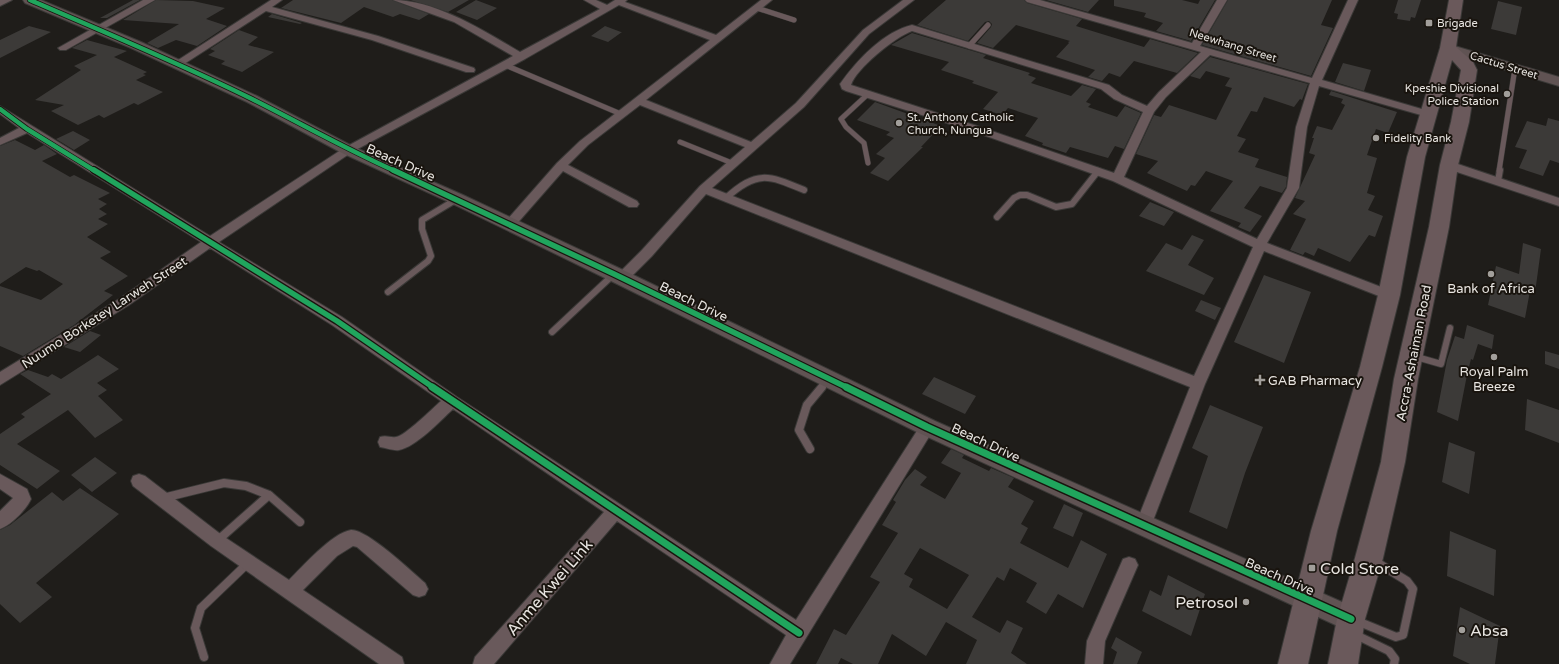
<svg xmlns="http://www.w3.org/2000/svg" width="1559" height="664" font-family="'Varela Round',sans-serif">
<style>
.building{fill:#3c3a38;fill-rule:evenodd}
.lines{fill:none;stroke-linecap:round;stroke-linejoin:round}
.lane-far2-casing{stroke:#3a3937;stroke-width:6}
.lane-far1-casing{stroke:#3a3937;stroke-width:8}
.lane-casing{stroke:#3a3937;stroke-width:10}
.street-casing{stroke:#3a3937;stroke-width:2}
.secondary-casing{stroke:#3a3937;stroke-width:2}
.primary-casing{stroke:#3a3937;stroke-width:2}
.lane-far2{stroke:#69595b;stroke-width:5}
.lane-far1{stroke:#69595b;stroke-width:6}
.lane{stroke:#69595b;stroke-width:8}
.street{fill:#69595b;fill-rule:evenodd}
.secondary{fill:#605353;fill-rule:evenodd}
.primary{fill:#6a595b;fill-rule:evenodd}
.cycleway-far2-casing{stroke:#19140e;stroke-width:6}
.cycleway-far1-casing{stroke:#19140e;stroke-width:8}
.cycleway-casing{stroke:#19140e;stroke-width:10}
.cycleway-far2{stroke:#20a55d;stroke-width:4.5}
.cycleway-far1{stroke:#20a55d;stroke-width:5.5}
.cycleway{stroke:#20a55d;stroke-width:7}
.poi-dot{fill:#a29f9b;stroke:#19140e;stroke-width:1.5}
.labels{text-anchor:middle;stroke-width:4;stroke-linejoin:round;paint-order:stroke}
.far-poi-label{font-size:11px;fill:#e8e5e1;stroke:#19140e;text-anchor:start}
.far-street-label{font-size:11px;fill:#e8e5e1;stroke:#19140e}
.street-label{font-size:13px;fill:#e8e5e1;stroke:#19140e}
.poi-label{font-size:13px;fill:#e8e5e1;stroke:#19140e}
.near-poi-label{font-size:16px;fill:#e8e5e1;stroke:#19140e;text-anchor:start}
.near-street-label{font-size:16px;fill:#e8e5e1;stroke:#19140e}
</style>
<rect width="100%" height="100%" fill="#1f1d1a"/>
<path class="building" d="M133,0H140L107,18H100Z
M156,0L193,1L225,8L206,19L227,26L197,46L176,40L158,48L147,43L179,24L123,20Z
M293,0H392L429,14L419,20L400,14L393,17L364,7L341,23L281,8Z
M410,0H469L448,12Z
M476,0L497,8L477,20L456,12Z
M946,0H1024L1027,3L1082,19L1076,26L1144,47L1150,39L1198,53L1177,73L1134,61L1120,77L1109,73L1102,81L1088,77L1095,70L1056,57L1069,43L1068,42L1070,41L1016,25L993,48L977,43L991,27L992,24L989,21L985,22L968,41L917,25Z
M1046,0H1099L1088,12Z
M1114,0H1182L1198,4L1200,0H1215L1191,41L1156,31L1163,23L1144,17L1146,13L1114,6Z
M1228,0H1332L1321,25L1333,28L1311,76L1202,45Z
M1398,0H1421L1415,18L1411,17L1410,21L1397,19L1398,14L1394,13Z
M1498,1L1522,7L1516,35L1491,29Z
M272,14L302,23L300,24L268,17Z
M29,26L51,32L0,58V40Z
M605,26L621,32H622L608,42L591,36Z
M239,30L258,37L248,45L274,52L242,72L221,64L225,61L208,55L215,51L210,49Z
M912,33L986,55L983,58L1030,73L1028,75L1036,78L1031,83L1071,96L1082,85L1096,89L1086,102L1091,104L1088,107L1117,117L1125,106L1141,113L1124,149L1115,146L1108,158L1070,147L1066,153L1042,145L1043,143L1025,136L1038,118L1008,108L1002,115L983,109L998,92L972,83L974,81L941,70L949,62L891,45Z
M87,40L127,51L114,57L147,72L143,74L146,75L136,80L163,92L138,105L134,103L104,118L99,115L78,125L51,111L64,105L35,100L81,70L74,66L97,55L72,48Z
M1210,57L1308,84L1302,100L1300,99L1294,107L1264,97L1257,112L1251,111L1237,136L1246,139L1238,152L1259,159L1255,167L1287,177L1286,187L1282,193L1260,186L1244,208L1262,216L1250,232L1238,227L1241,223L1210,211L1233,181L1206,171L1195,186L1191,185L1187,191L1147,173L1158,161L1136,154L1154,115L1161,117L1169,105L1216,120L1232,88L1225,86L1230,78L1206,71L1200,79L1190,76Z
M1343,63L1371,70L1364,91L1335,82Z
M1331,91L1397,112L1388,133L1376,129L1367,155L1377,158L1367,193L1375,196L1368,210L1383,216L1375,237L1369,235L1350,262L1318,248L1314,256L1305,252L1303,255L1290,250L1306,219L1293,214L1305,201L1295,198L1315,155L1309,153L1314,138H1312L1317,126L1332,130L1345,105L1341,103L1343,99L1329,95Z
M875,102L941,126L921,147H923L888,181L870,173L885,158L876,154L894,138L886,135L890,132L857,120Z
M1548,118L1559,121V163L1550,160L1543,176L1519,168L1527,150L1515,147L1527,121L1546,126Z
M73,131L90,140L74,150L56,139Z
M15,140L35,150L44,145L57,154L42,161L70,177L74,175L110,193L98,199L107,204L99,209L107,214L98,219L108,224L87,237L111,252L100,258L128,276L104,291L113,295L74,325L23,356L0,346V286L41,300L63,284L39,270L37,271L26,267L0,284V146Z
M1150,202L1174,212L1164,226L1139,216Z
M1192,235L1204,240L1188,265L1214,278L1204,295L1146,271L1166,243L1182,250Z
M1523,243L1541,249L1535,293L1530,291L1525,318L1488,305L1496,266L1519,274Z
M1264,275L1311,292L1284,363L1234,342Z
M1201,300L1221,308L1215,320L1195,311Z
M1467,325L1494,335L1492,349L1478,344L1473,360L1471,359L1467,375L1458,421L1437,412L1447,360L1455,336L1464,339Z
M90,331L101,335L80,352L64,347Z
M1545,351L1559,355V369L1545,364Z
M98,355L119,369L97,383L107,390L98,396L123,420L95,438L68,410L17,444L60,471L37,489L0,465V434L25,417L21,414L51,394L20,374L28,370L48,377L52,374L61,379Z
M934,377L976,396L965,414L922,394Z
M1527,399L1559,410V443L1525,430Z
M1210,405L1263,427L1245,473L1227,529L1189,512L1208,456L1192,448Z
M1449,442L1475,452L1469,494L1442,482Z
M951,449L964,455L962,458L989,471L991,468L1014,478L1008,487L1034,501L1021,524L1028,528L1020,543L1068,568L1081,540L1107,554L1083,608L1058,594L1046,614L1026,602L1037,583L1010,568L1004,581L997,577L972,617L1000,633L1007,620L1023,628L1011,653L1027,664H966L977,640L946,622L926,656L892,634L878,664H853L841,658L838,664H816L834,629L846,635L880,582L870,577L898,533L882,525L896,502L893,500L905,480L915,469L927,477L920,485L945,499L961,473L941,463ZM920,548L969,575L947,609L909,587L913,579L904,574Z
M95,457L117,473L92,492L71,475Z
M80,488L119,514L36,583L52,597L20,623L0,604V530L10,525L52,492L63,501Z
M1064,504L1083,513L1073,537L1053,528Z
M1450,531L1496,550L1494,596L1447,576Z
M1168,575L1205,594L1191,636L1142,611L1150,590L1161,596Z
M1460,607L1500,626L1495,664H1470L1453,656Z
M1116,637L1142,652L1137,664H1113L1117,652L1111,648Z"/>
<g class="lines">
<g class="lane-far2-casing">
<path id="lane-far2" d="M757,8L794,20
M969,46L988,25
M505,65L621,114
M868,94L841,119L846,127L864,143L868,163
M680,142L732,163
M1499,171L1515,68"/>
</g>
<g class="lane-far1-casing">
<path id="lane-far1" d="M1498,181L1500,170
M726,198C757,170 768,175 804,190
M997,217L1014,198L1020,195H1027L1056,207L1072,204L1098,171
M388,292L428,261L431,256L422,229V220L457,199
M552,332L614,274
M1413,356L1441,364L1450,328
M821,388L829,379"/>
</g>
<g class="lane-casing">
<path id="lane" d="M810,449L799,430L807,405L822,387
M163,498L224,483L246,486L269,495
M217,541L269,495L300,522
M1357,621L1396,637L1403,635L1413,589L1407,581L1373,560
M1354,634L1389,651L1395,659L1394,664
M204,657L195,628L201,608L248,563"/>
</g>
<g class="street-casing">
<path id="street" d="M0,0H12L0,6Z
M143,0H155L66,50H60L58,48Z
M271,0H282L272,7L378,36L474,68L475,70L474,72H466L372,40L266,11L181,66L177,67L172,64Z
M393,0C436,0 484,31 520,52L600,9L584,0H596L607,5L615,0H627L625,2L716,35L761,0H772L646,100L751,142L796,103L863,30L903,0H914L869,34L804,107L712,188L1194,376L1253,247L1113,181L972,131L846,91L842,89L840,84C857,60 883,32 912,25L1109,85L1122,95L1147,106L1159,92L1201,52L1027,2L1025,0H1040L1192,43L1217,0H1227L1200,46L1312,78L1348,0H1358L1322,80L1432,112L1433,114L1428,117L1319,86L1307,127L1299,188L1267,243L1394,292L1396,295L1394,298L1389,300L1384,298L1264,251L1205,384L1151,526L1149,531L1143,534L1137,531L1135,526L1190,387L706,194L652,256L627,281H617L615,278L617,275L642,250L700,186L745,147L640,105L588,145L568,165L637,201L639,204L637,207H629L563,171L514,227H506L504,224L506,221L557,163L580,141L710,40L619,5L525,59L352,152L219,242L342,317L457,397L796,620L922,423L927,421L932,423L935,427L790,664H770L786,635L617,521L494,664H473L475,657L604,512L453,409C440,421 416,447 399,450C394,451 386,448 380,447L378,442L380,437C387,435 390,438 396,437C405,436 433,408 441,401L332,325L210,248L129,305L0,385V372L119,299L201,242L27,133L0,145V138L19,128L0,114V106L210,236L344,148L513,56L454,22ZM912,31L1101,89L1114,99L1143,112L1114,173L980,127L851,85C856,69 895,37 912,31ZM1210,55L1310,83L1296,127L1287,188L1257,239L1124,177L1154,112L1166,97Z
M1449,161L1559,198V206L1445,168L1443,165L1445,162Z
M0,474L27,489L31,499C26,510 11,525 0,529V511L13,498L0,489Z
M139,474L145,476L223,536L289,580C302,567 332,533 351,530C367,529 411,571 425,583L428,589L425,595L419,597L413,595L357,547L353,546L337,556L303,590L402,657L404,664H379L211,546L133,486L131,481L133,476Z
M1129,557L1135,559L1138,565L1105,641L1103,664H1085L1087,641L1123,559Z"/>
</g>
<g class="secondary-casing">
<path id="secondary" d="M23,0H41L141,42L257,96L354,147L463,195L621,269L935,421L1360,610L1364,619L1360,628L1351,632L1342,628L919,433L607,279L451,203L342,153L247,102L131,48L25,3Z
M1448,44L1559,77V86L1443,51L1441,48L1443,45Z"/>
</g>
<g class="primary-casing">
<path id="primary" d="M1449,0H1463L1456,47L1473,62L1477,70L1469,122L1458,165L1449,227L1418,379L1405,462L1383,558L1365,619L1358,664H1328L1337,619L1355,558L1381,462L1394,379L1429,227L1440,165L1451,122L1461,70L1452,60L1425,157L1400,295L1382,367L1337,531L1308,664H1278L1311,531L1360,367L1378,295L1407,157L1440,48Z"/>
</g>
<use href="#lane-far2" class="lane-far2"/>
<use href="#lane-far1" class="lane-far1"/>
<use href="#lane" class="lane"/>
<use href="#street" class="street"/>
<use href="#secondary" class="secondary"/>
<use href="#primary" class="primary"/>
<g class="cycleway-far2-casing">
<path id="cycleway-far2" d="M30,0C104,32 179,63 252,99C300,123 346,149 395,171
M0,109L27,129L95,171"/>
</g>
<g class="cycleway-far1-casing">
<path id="cycleway-far1" d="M94,170L337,321L434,388
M393,170L614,274L848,388"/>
</g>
<g class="cycleway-casing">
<path id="cycleway" d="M432,387L799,633
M846,387L927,427L1351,619"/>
</g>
<use href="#cycleway-far2" class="cycleway-far2"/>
<use href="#cycleway-far1" class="cycleway-far1"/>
<use href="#cycleway" class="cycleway"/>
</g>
<g class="poi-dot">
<rect x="1425" y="19" width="8" height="8" rx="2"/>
<circle cx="1507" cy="94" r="4"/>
<circle cx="899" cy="123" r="4"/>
<circle cx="1376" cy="138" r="4"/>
<circle cx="1491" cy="274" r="4"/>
<circle cx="1494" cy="357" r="4"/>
<path d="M1258 374h4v4h4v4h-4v4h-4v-4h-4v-4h4z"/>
<rect x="1308" y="564" width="8" height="8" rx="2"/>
<circle cx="1246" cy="602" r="4"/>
<circle cx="1462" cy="630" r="4"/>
</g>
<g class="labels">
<g class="far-poi-label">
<text x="1437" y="27">Brigade</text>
<text x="1499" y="92" text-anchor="end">Kpeshie Divisional<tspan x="1499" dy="13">Police Station</tspan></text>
<text x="907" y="121">St. Anthony Catholic<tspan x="907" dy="13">Church, Nungua</tspan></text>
<text x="1384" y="142">Fidelity Bank</text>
</g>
<g class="far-street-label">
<text transform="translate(1233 45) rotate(17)" y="4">Neewhang Street</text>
<text transform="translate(1504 65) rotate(17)" y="4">Cactus Street</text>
</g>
<g class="street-label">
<text transform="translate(401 162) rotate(24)" y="5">Beach Drive</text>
<text transform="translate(694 301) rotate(26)" y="5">Beach Drive</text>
<text transform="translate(104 312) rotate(-33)" y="5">Nuumo Borketey Larweh Street</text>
<text transform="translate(1413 353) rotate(-79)" y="5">Accra-Ashaiman Road</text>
<text transform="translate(986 442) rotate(25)" y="5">Beach Drive</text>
<text transform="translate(1280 576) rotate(24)" y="5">Beach Drive</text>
</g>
<g class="poi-label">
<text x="1491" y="293">Bank of Africa</text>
<text x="1494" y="376">Royal Palm<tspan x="1494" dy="15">Breeze</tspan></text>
<text x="1268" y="385" text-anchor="start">GAB Pharmacy</text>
</g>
<g class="near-poi-label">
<text x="1320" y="574">Cold Store</text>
<text x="1238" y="608" text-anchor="end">Petrosol</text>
<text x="1470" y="636">Absa</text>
</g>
<g class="near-street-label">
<text transform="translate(549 587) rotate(-49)" y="6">Anme Kwei Link</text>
</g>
</g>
</svg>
